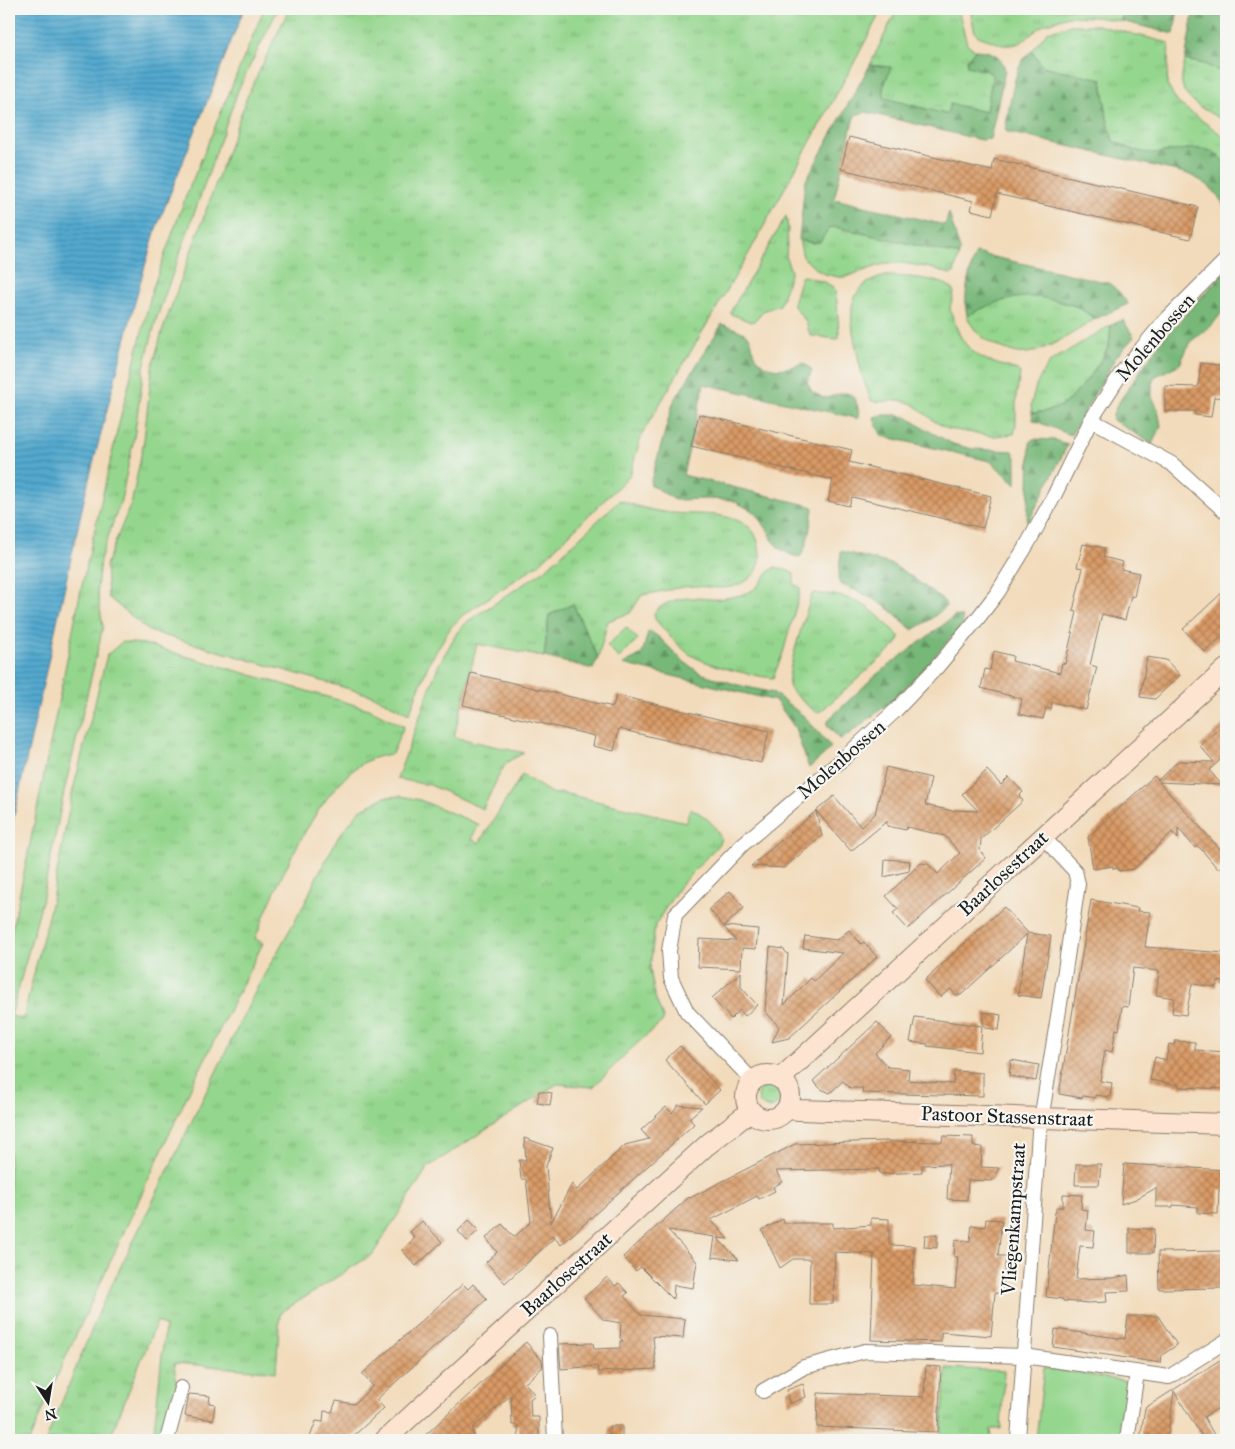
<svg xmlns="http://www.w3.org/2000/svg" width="1235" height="1449" font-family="'IM FELL Great Primer',serif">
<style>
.grass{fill:url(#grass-tufts);stroke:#587954}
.forest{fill:url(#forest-firs);stroke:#4a6a4a}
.green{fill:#94d68d;stroke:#587954}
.water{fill:url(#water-rules);stroke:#386276}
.building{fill:url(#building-cross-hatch)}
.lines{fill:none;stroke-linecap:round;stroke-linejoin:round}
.street-casing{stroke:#877c6c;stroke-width:16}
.secondary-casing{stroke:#877c6c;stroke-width:22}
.street{stroke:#fff;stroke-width:14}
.secondary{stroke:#fde4d0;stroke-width:20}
.labels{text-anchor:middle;stroke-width:4.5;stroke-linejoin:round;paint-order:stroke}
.street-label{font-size:20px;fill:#1c1c1c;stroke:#f6f6f2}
</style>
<defs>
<pattern id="grass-tufts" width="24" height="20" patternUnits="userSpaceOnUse" patternTransform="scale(1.25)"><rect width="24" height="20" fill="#94d68d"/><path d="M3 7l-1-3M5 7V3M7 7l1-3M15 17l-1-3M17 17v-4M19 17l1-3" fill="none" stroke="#7fb779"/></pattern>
<pattern id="forest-firs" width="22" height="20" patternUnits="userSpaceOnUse" patternTransform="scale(1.25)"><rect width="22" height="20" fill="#77b778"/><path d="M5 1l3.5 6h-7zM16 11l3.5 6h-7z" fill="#619462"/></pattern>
<pattern id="water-rules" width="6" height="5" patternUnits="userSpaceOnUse" patternTransform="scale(1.25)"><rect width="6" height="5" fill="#53a9cf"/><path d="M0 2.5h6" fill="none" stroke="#4489a7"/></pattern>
<pattern id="building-cross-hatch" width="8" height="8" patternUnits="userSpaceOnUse" patternTransform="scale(1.25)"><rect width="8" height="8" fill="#d99a65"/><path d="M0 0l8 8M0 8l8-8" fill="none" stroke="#af7d52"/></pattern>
</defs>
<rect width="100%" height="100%" fill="#f6f6f2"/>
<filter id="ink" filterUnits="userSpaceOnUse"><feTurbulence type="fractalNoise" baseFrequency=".02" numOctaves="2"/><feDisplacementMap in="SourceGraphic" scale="10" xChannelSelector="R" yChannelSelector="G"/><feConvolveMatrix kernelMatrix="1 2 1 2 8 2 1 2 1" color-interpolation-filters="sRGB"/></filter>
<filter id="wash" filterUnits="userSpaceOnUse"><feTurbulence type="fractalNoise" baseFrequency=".0096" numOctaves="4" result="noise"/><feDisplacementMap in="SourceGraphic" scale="20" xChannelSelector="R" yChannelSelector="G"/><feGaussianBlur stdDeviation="1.12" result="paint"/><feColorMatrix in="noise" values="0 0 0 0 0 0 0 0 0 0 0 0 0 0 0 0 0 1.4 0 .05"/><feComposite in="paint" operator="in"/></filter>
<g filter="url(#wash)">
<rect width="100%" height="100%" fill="#f2dbbb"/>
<path class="grass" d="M264,9H278L239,88L156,320L144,367L134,438L121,500L100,560L97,590L103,627L64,792L42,901L11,1016L23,1019L51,904L72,794L107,655L122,642L144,644L369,709L404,726L392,754C384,755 374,757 367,761C319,785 274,890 255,939L263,943L192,1085L47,1398L30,1440H9V944L31,839L80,594L117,432L153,287L186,196Z
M289,9H882L855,61L749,253L642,434L630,475L539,564L463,615L451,627L429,663L409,714L374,696L149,631L108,597L106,565L132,501L144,440L152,368L162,332L247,97Z
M897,9H958L967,44L975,50L967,60V65L987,71L993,75L986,111L985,112L951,104L947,113L945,114L885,98L883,89L870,65Z
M970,9H1123L1121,21L1096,17L1068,16L1043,25L1020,43L1012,45H1003L978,36L975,33Z
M1070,25H1097L1169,43L1167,85L1178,103L1226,138V164C1210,137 1174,154 1150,153C1137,153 1124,145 1113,141L1107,118L1102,79L1042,66L1032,51L1047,32Z
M1185,60L1204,64L1226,74V121C1211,113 1184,103 1182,83C1181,76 1184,67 1185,60Z
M786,216L788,228L786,258L791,271L780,305L763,311L754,321L751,322L731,314V311Z
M835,227L959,255L954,273L950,274L927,267L902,263H887L845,277H838L822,273L810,264L803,257L799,240L814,243L821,239L829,228Z
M804,276C814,279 829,282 836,290L839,332V338L837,339L812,336L810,335L806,322L794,306L793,303L801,277Z
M886,276C899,276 946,278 953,290C956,295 950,303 950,308C951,313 953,318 955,323C965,356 988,362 1018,370L1020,373L1016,398V424L1014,434L993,436L948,429L934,421L913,404L899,400L874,402L871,400C864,384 859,364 856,347C849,314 845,285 886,276Z
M1025,296L1051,298L1078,307L1095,319C1078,330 1038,357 1018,353C1012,352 1005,349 1000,347C984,341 973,331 967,316C989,304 1001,300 1025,296Z
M1111,325C1110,331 1110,338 1109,344C1103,361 1075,399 1059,407C1050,411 1041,412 1032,413L1031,405L1036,386L1043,372L1051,361Z
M620,500C638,507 652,511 672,513C692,515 718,512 736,520C750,525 757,533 759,547C762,560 760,570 750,578C726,596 709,583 683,587C670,589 656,593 642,595L630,613L608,621L598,658L573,604L549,615L544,657L477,644L454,737L524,753L507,762L499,775L483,809L430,785L397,779L438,666L458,631L468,621L545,570Z
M775,567L793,572L794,574V585L800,587V592L783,653L773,678C753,676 704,665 688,653C676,644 665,631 655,619L654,613C663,601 683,597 697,598C705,598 712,600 720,599C732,597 747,595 757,587C763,580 767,572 775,567Z
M815,593C822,594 830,594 838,596C867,601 879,617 899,636V639L896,645L821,711L816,712C808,706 795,696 790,688C783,678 808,609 812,594Z
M522,775L553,794L562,793L686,822L690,808C705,816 714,822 721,839L718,845L679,887L655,925L650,969L655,997L664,1020L631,1049L593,1087L557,1084L428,1167L373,1254L280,1313L276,1372L174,1363L177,1390L163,1440H153L165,1327L157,1321L109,1440H46L102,1305L258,986L306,901L316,878L339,836L360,810L385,797L401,796L420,800L478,824L479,825L471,839L479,843Z
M758 1097a11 11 0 1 1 22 0a11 11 0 1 1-22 0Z
M946,1368L1004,1371L1001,1429H991L992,1440H941Z"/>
<path class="forest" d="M1123,9H1178L1174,34L1121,21Z
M1194,9L1226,17V74L1204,64L1185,60Z
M975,50C990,51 1002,54 1005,70L990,139L981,140L866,112L855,115L853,121L834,199L945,225L949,213L960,250L959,255L835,227L829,228L820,242L814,243L799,240L805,182L870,65L891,67L883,89L885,98L945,114L947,113L950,104L985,112L986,110L993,75L987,71L967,66V60Z
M1032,51L1042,66L1102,79L1107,118L1113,141C1124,146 1137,153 1150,153C1174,154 1210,137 1226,164V210C1216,189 1205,181 1185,173L1007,132L1005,130C1009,111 1013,79 1021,63C1024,58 1028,54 1032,51Z
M976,253L1109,283L1119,292L1128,304L1095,319C1090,316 1085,311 1079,308C1075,305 1069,304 1064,303C1027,291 1001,298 967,316C963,295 969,273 976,253Z
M1226,270V307L1213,324L1190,342L1180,364L1156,376L1152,383V397L1158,409L1161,426L1152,444L1113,420V414L1117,405L1159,344Z
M1123,320L1134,337L1116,357L1071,435L1033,420L1032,413C1041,412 1050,411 1059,407C1075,399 1103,361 1109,344C1111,338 1110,331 1111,325Z
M722,324C728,326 747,332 750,338C752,342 752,348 754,353C765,374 785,370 803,363L810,368L812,371L807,382L812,392L824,398C831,398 837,394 844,393C856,392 860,410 858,419L856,418L704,384L683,475L811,506L813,508C811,521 808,547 800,557L794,556L780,549L773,542L769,532L756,513L732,500L706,499L675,500L650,484L673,403Z
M882,415H895L907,417L927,430L953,444L973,449L1013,451L1016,458V484L990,461L882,436L876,425L874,417Z
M1033,439L1054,440L1068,444L1028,523L1027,522L1029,490L1030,443Z
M841,551L891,564L908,574L945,602L946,607L928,621L913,630C905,624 898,616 889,609C874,598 857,591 840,584L838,579Z
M573,604L598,658L593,669L544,657L549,615Z
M955,616L962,617L963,625L897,697L845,737L840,739L827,725L828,720L876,675Z
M650,631L661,639L683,661L700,673L738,685L774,693L805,717L830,746V749L809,768L795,728L776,701L623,664L642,654L648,632Z"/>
<path class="green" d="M626,627L638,639L619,658L607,646Z
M1044,1368L1127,1381L1119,1440H1036Z"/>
<path class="water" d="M9,9H244L156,229L140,283L86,491L9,838Z"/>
<g id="blocks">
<path class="building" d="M849,137L992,171L994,159L1198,207L1190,239L997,194L992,215L971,210L973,201L841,169Z
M1201,363L1226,366V398L1214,397L1211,417L1195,415V411H1165V386L1198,387Z
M699,414L852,450L849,462L991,496L983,528L852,497L849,506L828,501L833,480L691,446Z
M1083,544L1105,548L1103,557L1123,562L1121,569L1139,573L1134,597L1131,596L1125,620L1102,614L1090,665L1097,667L1086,710L1052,702L1051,709L1046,708L1043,719L1019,714L1022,699L981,688L985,669L990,670L994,651L1013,656L1012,661L1060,673L1062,663L1065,664L1077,612L1073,611L1083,568L1077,567Z
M1226,589V633L1205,652L1183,629Z
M1147,657L1166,660L1180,675L1155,699L1140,697Z
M471,673L613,707L616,695L769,731L761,763L619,729L614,751L593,746L595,736L463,705Z
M1226,722V755L1209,770L1222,785L1159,782L1220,849L1226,843V861L1218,869L1201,849L1197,846L1195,848L1178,828V839L1172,832L1134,869L1119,871L1118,868L1113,869V866L1093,869L1088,837L1154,776L1158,780L1178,761L1214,762L1200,746Z
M886,767L931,778L925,805L953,811L954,810L978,811L962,794L987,770L1001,785L1009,777L1023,792L1019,796L1023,801L981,839L980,851L986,858L908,929L893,913L898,909L886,896L921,863L928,864L938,874L960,853L945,836L907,827L906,830L887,826V821L851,851L816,811L834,796L861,827L875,814Z
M816,811L822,836L797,857L784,868L751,866Z
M885,859L910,861L909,871L884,877Z
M730,891L744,908L724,926L758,929L756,949L742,948L741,969L698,967L699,939L736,941L709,909Z
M1091,900L1138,908L1137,911L1150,912L1145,947L1226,953V982L1217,981L1216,987L1192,984L1186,1015L1172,1013L1174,998L1156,995L1159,971L1133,968L1128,1007L1122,1006L1119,1030L1116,1029L1112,1052L1105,1050L1100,1081L1112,1083L1110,1097L1095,1095V1098L1083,1096L1082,1098L1059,1094Z
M1004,907L1028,933L1051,936L1041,998L1018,995L1027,934L961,995H956L951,989L940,997L925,980Z
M849,930L861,944L864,942L877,957L789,1038L772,1042L779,1027L765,1011L770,947L783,949L788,954L784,1005L811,978L814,981L843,953L803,948L805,936L837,940Z
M741,972V987L757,1005L745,1016L740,1010L731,1019L712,998Z
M984,1012L1001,1015L999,1030L987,1028L983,1024Z
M915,1017L982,1026L980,1052L927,1046L928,1044L910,1042Z
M877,1022L891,1037L875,1053L888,1067L909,1069L908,1080L953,1084L954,1071L983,1073V1096L862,1093L863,1088H850L843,1081L830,1093L821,1089L813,1081Z
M1175,1041L1195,1042V1050L1226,1052V1089L1179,1087V1085L1150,1080L1155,1057L1166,1060L1169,1044L1174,1045Z
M680,1046L720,1090L705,1104L665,1060Z
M1011,1060L1039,1065L1036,1081L1009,1076Z
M539,1091L552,1093L550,1105L537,1103Z
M678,1105L702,1107L689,1118L694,1124L561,1245L552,1235L553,1239L505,1283L486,1262L497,1252L486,1238L502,1224L514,1237L531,1222L526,1179H521L519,1160H526L524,1138L553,1148L546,1166L551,1223L572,1184L577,1190L625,1145L649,1139L641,1130L666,1107L672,1113Z
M943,1136L973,1137V1146L982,1147L981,1167L999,1168L992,1181L968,1180L967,1200L947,1199L949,1164L922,1165V1172L880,1174L879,1169L776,1171L782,1182L773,1187L775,1191L759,1199L757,1196L711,1220L728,1239L717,1238L739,1260L712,1257L715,1237L668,1230L697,1262L693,1288L674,1285L673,1299L641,1267L636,1271L623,1257L689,1197L690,1198L795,1144L885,1141L942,1142Z
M1076,1164H1101L1099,1185H1075Z
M1124,1164L1226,1170V1190H1219L1218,1214L1198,1213V1207L1173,1205V1207H1156V1188L1136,1199L1121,1204Z
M1063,1194L1082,1195L1081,1209L1088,1210L1086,1230L1095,1231L1093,1247L1080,1246L1076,1279L1113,1278L1128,1275L1129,1291L1106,1292L1107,1302L1088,1303L1063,1301V1299L1046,1297L1055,1212H1056V1207H1063Z
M871,1218L889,1219V1245L914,1246L913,1285L955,1289L958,1257H954L955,1240L970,1241L972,1225L985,1227L986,1219L1002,1220L998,1256H1006L1002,1294L995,1293L991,1336L941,1332V1342L871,1340L874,1254L835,1252L833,1304H809L810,1259H793L780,1268L762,1230L783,1219L784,1223H833V1228L871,1225Z
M469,1220L479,1230L467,1241L458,1231Z
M422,1221L442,1242L416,1266L402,1250L415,1238L410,1232Z
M1129,1228L1154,1229L1153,1253H1129Z
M925,1235H937V1248L924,1247Z
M1226,1251V1288L1159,1289L1158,1252Z
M607,1277L615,1286L619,1283L628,1293L624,1296L641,1315L685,1319L683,1338L653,1336L656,1369L598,1372L597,1366L561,1369L559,1344L593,1343L594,1349L620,1348V1341H623L620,1338L621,1323L604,1320L584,1298Z
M463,1284L468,1289L473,1284L487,1299L376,1400L384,1408L349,1440H309L316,1421L323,1422L324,1411L332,1412L336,1401L354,1404L373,1386L362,1374Z
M1128,1316H1158L1177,1345L1162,1355L1161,1363L1053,1347L1055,1329L1125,1339Z
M526,1342L542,1361L543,1367L525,1383L535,1395L530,1399L531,1417H539V1440H519L518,1425H512L511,1395L473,1428L474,1440H420Z
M1226,1356V1403L1204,1417L1217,1440H1204L1174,1391L1167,1440H1140L1145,1408Z
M926,1366L941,1367L938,1432L817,1427L818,1393L924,1397Z
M803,1384L806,1397L789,1404L787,1390Z
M189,1394L210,1396L209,1403L215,1404L213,1420L185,1416Z
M609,1426H622V1440H609Z"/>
</g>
</g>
<g filter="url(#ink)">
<use href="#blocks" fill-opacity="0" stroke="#877c6c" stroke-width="1"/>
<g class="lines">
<g class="street-casing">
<path id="street" d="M1091,420L1172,464L1226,512
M753,1081L687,1012L671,978L669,951L675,915L742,845L843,759L896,710L937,667L978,618L998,592L1028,543L1054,496L1091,420L1122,372L1162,324L1226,260
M550,1336L555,1440
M763,1391L804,1367L865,1351L1024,1356L1169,1377L1226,1341
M167,1440L181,1388
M1018,1440L1039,1132L1059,1010L1078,884L1075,871L1043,837
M1127,1440L1137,1373"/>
</g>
<g class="secondary-casing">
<path id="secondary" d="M746 1097a22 22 0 1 1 44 0a22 22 0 1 1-44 0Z
M781,1078L1226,669
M787,1109L799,1110L1226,1124
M385,1440L707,1145L751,1111"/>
</g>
<use href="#street" class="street"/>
<use href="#secondary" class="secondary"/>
</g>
</g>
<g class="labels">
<g class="street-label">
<text transform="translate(1155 337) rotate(-49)" y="7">Molenbossen</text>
<text transform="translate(841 759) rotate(-41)" y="7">Molenbossen</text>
<text transform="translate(1003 873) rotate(-43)" y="7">Baarlosestraat</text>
<text transform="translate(1007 1116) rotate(2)" y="7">Pastoor Stassenstraat</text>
<text transform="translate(1013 1219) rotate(-86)" y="7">Vliegenkampstraat</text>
<text transform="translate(566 1274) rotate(-42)" y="7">Baarlosestraat</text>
</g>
</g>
<rect width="1235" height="1449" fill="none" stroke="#f6f6f2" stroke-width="30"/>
<g transform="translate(48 1402) rotate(168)" stroke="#f6f6f2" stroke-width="4" paint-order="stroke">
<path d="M0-4L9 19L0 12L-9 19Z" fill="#1c1c1c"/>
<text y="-8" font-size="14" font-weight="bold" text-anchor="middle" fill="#1c1c1c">N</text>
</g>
</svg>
